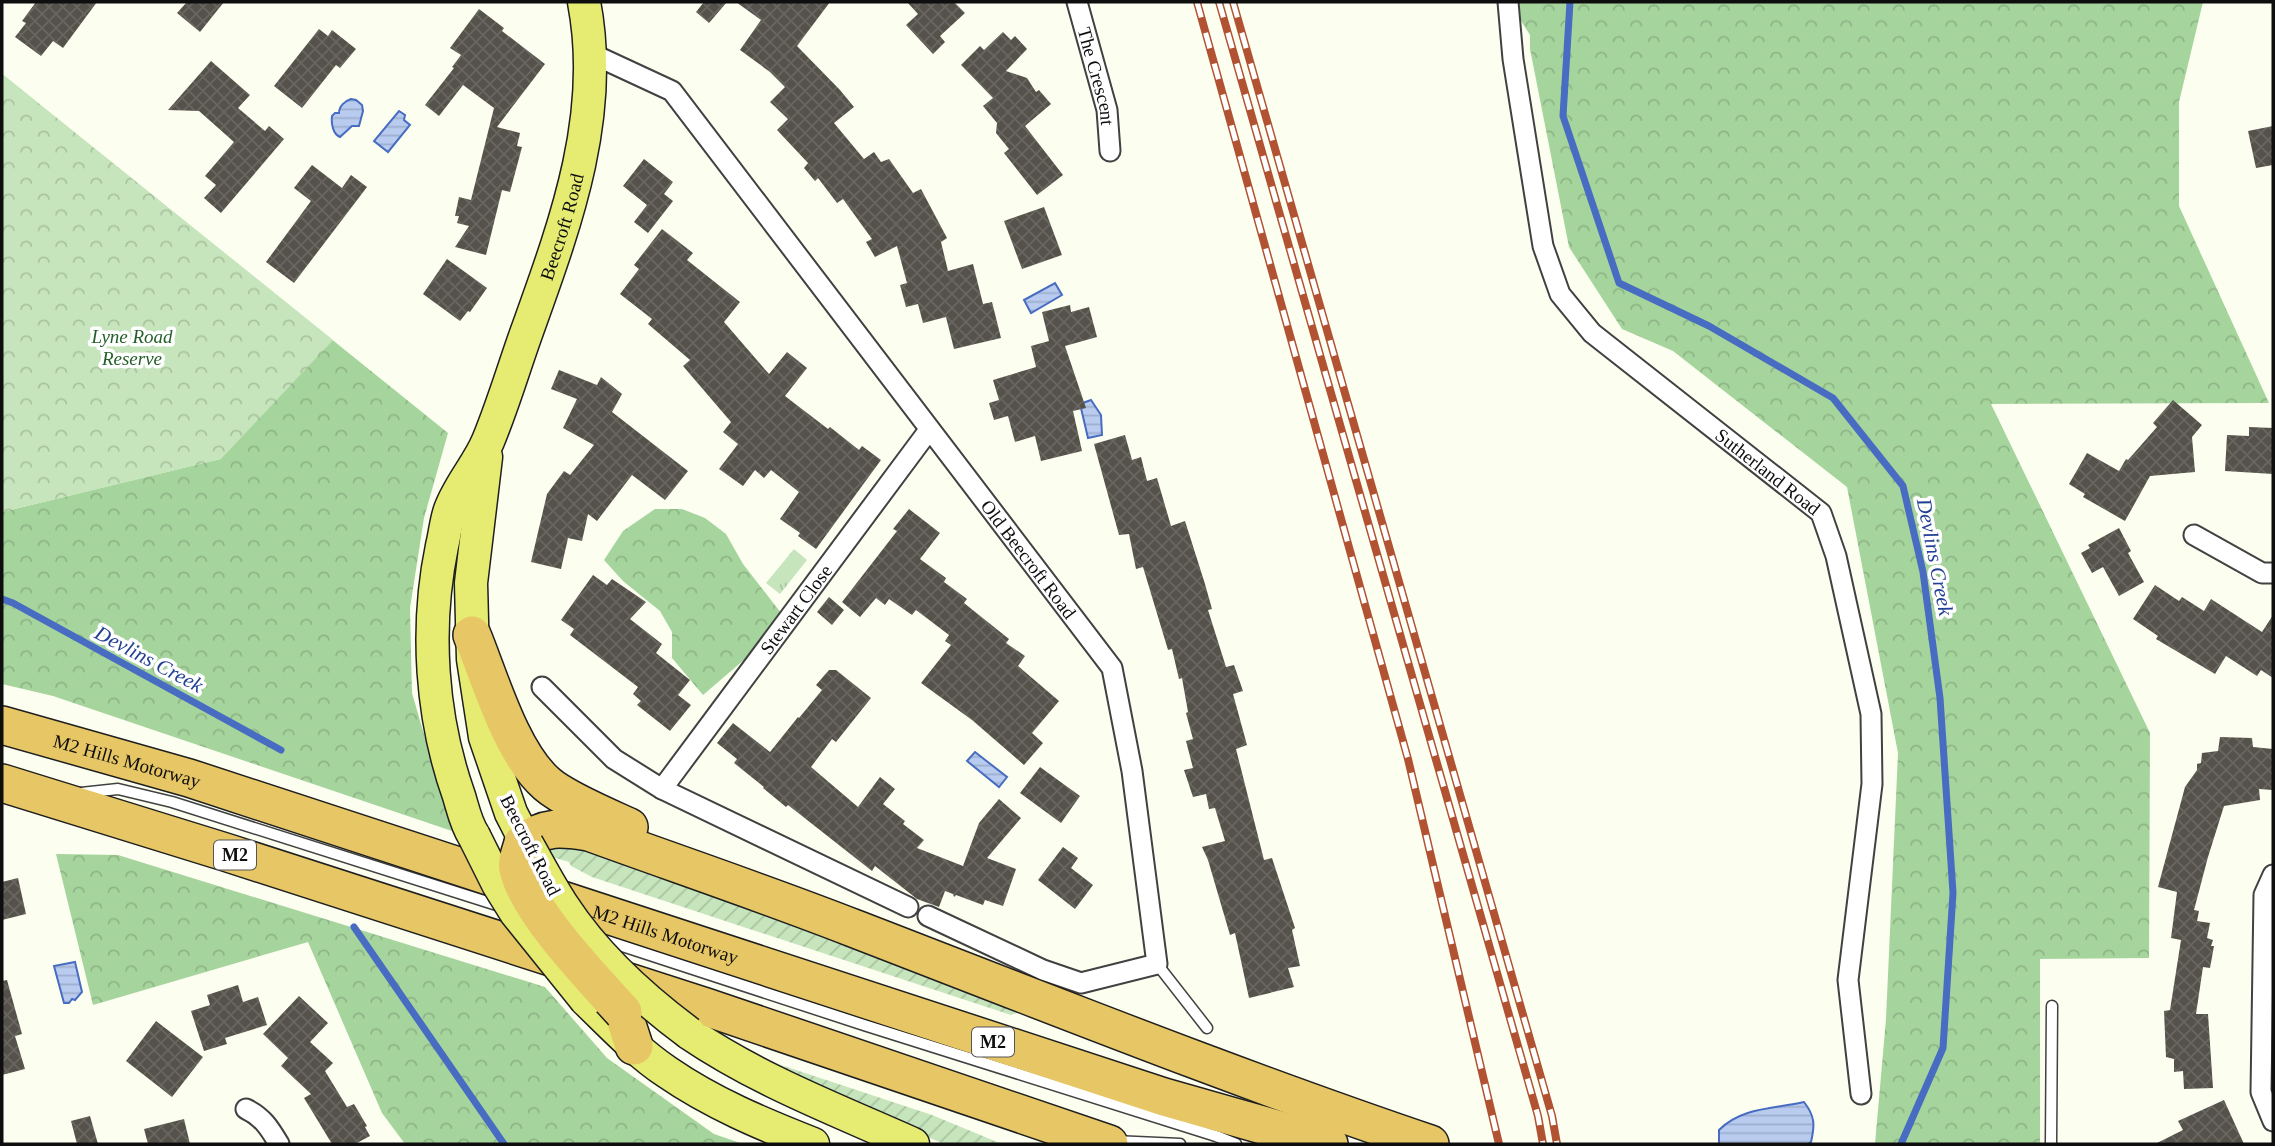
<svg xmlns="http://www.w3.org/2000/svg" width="2275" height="1146" font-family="'Times New Roman',serif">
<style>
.grass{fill:url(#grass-tufts)}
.forest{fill:url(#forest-crowns)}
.park{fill:url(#park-crowns)}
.garden{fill:url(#garden-furrows)}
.water{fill:url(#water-rules);stroke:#476cc1;stroke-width:2}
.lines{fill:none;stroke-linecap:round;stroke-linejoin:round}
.stream{stroke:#476cc1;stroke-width:7}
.building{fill:url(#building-cross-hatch)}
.service-casing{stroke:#414141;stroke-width:13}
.minor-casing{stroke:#414141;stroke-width:23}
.primary-casing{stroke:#1f1f1f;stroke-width:35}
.motorway-casing{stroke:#1f1f1f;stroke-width:40}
.service{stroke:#fff;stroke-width:10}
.minor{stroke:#fff;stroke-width:19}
.primary{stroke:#e6ec72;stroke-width:32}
.motorway{stroke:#e7c665;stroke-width:37}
.rail-casing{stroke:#b15233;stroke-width:8}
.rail{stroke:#fff;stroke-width:5;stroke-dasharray:16;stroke-linecap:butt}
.primary-bridge-casing{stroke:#1f1f1f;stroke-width:35;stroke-linecap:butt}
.motorway-bridge-casing{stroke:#1f1f1f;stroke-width:40;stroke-linecap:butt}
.primary-bridge{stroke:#e6ec72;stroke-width:32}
.motorway-bridge{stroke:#e7c665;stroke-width:37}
.labels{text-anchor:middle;stroke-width:7;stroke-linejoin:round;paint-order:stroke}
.shield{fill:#fff;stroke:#565656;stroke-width:2}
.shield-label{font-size:18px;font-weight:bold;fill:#0e0e0e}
.street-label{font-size:19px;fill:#0e0e0e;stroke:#fff}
.park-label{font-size:19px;font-style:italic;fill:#245f29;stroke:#fff}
.water-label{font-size:21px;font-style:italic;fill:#234194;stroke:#fff}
</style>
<defs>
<pattern id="grass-tufts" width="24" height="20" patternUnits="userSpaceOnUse" patternTransform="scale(1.75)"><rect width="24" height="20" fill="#c6e5bc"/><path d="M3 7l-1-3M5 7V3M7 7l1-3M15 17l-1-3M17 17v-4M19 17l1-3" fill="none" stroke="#a9c3a0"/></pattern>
<pattern id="forest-crowns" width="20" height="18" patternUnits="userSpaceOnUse" patternTransform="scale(1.75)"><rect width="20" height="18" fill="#a6d49d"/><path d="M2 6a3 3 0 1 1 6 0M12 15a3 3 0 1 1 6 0" fill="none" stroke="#8eb586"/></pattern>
<pattern id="park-crowns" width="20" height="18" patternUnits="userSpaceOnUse" patternTransform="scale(1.75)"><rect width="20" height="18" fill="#c6e5bc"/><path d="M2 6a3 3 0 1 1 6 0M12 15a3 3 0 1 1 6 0" fill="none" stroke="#a9c3a0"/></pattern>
<pattern id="garden-furrows" width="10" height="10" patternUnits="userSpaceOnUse" patternTransform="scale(1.75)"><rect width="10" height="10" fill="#c6e5bc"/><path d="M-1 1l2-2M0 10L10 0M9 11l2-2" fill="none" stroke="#a9c3a0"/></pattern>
<pattern id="water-rules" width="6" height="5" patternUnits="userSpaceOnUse" patternTransform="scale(1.75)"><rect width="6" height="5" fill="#b9ccf0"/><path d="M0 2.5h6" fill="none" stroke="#9eaecd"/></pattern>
<pattern id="building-cross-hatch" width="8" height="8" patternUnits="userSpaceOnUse" patternTransform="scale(1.75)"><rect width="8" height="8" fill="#55524b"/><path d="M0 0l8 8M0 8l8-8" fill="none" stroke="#696661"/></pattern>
</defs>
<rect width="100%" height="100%" fill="#fcfef0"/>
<path class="grass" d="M794,549L807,560L780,594L766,583Z"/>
<path class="forest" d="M1509,2H2203L2179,102V206L2269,403L1991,404L2150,733L2149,958L2040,959V1144H1875L1886,1019L1898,753L1847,487L1673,351L1622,329L1569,247L1530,49V35Z
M2,74L448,433L424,518L410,608L412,693L452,831L53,696L2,684V512L220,459Z
M655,509H682L705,518L726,534L743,564L785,618L752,653L703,695L672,658V632L660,611L623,581L604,560L623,531Z
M56,854L118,855L545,987L607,1058L714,1134L743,1144H405L382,1113L308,942L93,1005Z"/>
<path class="park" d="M2,74L333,340L221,459L2,512Z"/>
<path class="garden" d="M585,844L1022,1011L1011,1015L592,877L571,866L569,862L549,856L547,848Z
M754,1056L932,1115L1002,1144H944L848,1102Z"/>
<path class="water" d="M351,99L356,100L362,105L363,111L359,126H352L340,137C333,134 331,124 332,116L335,113H339C339,106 345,101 351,99Z
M399,111L405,115L404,120L410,125L388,152L374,141Z
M1055,283L1062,295L1031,313L1024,300Z
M1091,400L1101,415L1102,435L1088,438L1080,404Z
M975,752L1007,777L999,787L967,761Z
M75,962L82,992L75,1000L72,999L69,1003H64L54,966Z
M1804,1102C1815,1116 1815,1125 1811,1142L1808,1144H1719V1130C1742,1107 1774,1109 1804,1102Z"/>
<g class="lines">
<path class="stream" d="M1570,2L1563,116L1619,283L1709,326L1833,398L1903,486L1923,572L1940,698L1953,893L1943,1048L1901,1144
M2,599L13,603L281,750
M354,927L504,1144"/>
</g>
<path class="building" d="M36,2H97L63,48L53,41L41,56L15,37L26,23L22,21Z
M187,2H224L200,32L177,13Z
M704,2H727L709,23L696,12Z
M736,2H830L797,46L840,90L854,107L834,123L864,159L874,152L881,162L889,159L913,193L921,189L947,238L941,242L948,271L973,264L983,304L992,302L1001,338L954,349L946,317L923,323L918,304L906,307L900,285L907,283L897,246L875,257L866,242L872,239L843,199L837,203L818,178L815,181L804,168L808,163L777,130L788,119L770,102L785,87L770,72L740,50L761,20Z
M907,2H954L965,13L940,36L945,42L933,54L906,25L918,14Z
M479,9L504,28L502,31L545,64L497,127L520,133L517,146L522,147L510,192L502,190L486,255L455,247L469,226L457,223L459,216H455L459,197L471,200L494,108L463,85L439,116L425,105L454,68L452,67L461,55L450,48Z
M319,29L328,36L332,30L356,49L340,68L336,65L302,108L274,86Z
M1003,32L1011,40L1015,36L1027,49L1006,71L1027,78L1036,92L1039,90L1051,104L1025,126L1063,175L1037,195L1004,153L1009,149L996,133L997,123L983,106L993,98L961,65L980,46L984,50Z
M211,61L250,95L238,108L265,131L269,126L284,139L221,213L204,198L216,185L205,176L234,142L199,111L168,110Z
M2273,126V165L2256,168L2248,131Z
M644,159L673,182L664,194L673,201L648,233L634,222L647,205L623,186Z
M312,165L342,188L351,175L367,187L294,283L266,262L311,201L294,188Z
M1044,207L1062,255L1022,269L1004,221Z
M662,229L693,253L687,260L740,302L724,322L769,374L787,352L807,368L785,396L828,429L830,427L859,450L862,446L881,460L816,549L798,536L800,533L780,519L799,492L771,470L764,478L755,470L743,486L719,469L738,444L723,432L731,422L683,366L690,360L648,324L652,319L620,294L639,269L634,265Z
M447,259L487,288L470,312L468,311L460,321L423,294Z
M1070,305L1071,312L1089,307L1097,337L1065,346L1086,408L1073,411L1082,451L1041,461L1035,436L1015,442L1008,416L994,420L989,403L999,400L993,380L1036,367L1031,346L1049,341L1042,312Z
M559,370L597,385L601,377L622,394L612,412L688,471L665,500L632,475L597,521L588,514L582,541L568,538L561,569L531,562L547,494L564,471L570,475L594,445L563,428L577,399L551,389Z
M2173,400L2202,425L2192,437L2195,472L2150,476L2125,521L2083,497L2085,494L2069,484L2087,453L2119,471L2126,459L2128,460L2157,427L2153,423Z
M2249,427L2273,428V474L2225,471L2227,435L2249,436Z
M1125,435L1132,460L1141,457L1147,481L1157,478L1171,526L1185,521L1205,584L1212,609L1208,610L1226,667L1234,665L1243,691L1233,694L1247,745L1236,749L1264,860L1272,858L1295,928L1292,930L1300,966L1288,968L1294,987L1249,998L1235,933L1230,935L1208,860L1202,847L1225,841L1215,808L1209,809L1206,794L1193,797L1184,770L1193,768L1186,741L1193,739L1186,713L1188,712L1182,678L1179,679L1172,649L1168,650L1143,567L1136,569L1129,534L1119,535L1094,444Z
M909,509L940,533L920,559L946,578L944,582L967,599L964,603L1009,639L1006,643L1025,656L1018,666L1059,701L1032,733L1043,743L1024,765L972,720L921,683L951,645L945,641L949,635L916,610L912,615L889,599L885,605L876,598L860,617L842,602L897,531L893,529Z
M2119,528L2131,551L2128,553L2144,582L2119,596L2103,567L2092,573L2081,553L2090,548L2088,545Z
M593,575L607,585L612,579L646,602L630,619L662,644L656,653L690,680L678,695L691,705L670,731L637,705L641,701L633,694L638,687L570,635L574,629L561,620Z
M2155,585L2179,601L2182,597L2204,611L2211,599L2262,632L2273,615V678L2261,670L2257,676L2226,656L2215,674L2156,639L2158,636L2133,619Z
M829,597L844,610L832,625L817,612Z
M829,670H836L871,698L836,742L832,739L811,767L858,807L880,777L895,789L883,804L905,821L903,824L924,840L917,848L963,866L979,823L999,799L1021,818L987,858L1016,869L1003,906L985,900L983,905L956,895L954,897L953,894L945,891L939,907L917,899L875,866L872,871L788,805L786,807L763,788L764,787L734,763L737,759L717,743L733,723L770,752L798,717L799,718L822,690L816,685Z
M2220,737L2252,738L2253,747L2273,749V790L2259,789L2260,800L2224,806L2208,857L2194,910L2199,911L2197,921L2210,923L2207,938L2213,940L2211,946H2214L2210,968L2203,967L2196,1014H2208L2213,1088L2184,1089L2183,1071L2174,1072V1059L2166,1057L2164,1011L2170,1010L2181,940L2171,938L2177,892L2158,887L2185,787L2197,770V764L2201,763L2202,753L2218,751Z
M1040,767L1080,796L1061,823L1020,793Z
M1063,847L1078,858L1071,868L1093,885L1075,909L1038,880Z
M18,878L26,914L2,920V882Z
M7,980L22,1034L15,1036L25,1069L2,1075V981Z
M238,985L243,1002L258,997L267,1025L225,1038L227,1044L204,1051L191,1011L210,1005L207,995Z
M299,996L328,1023L310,1042L333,1063L325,1071L347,1107L354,1104L367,1126L365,1127L370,1136L355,1144H332L304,1098L311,1094L281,1066L288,1058L263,1034Z
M156,1021L203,1057L172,1097L126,1061Z
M2224,1100L2244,1144H2155L2183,1130L2178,1121Z
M90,1116L98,1144H77L71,1121Z
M184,1119L190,1144H148L144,1129Z"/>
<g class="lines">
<g class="service-casing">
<path id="service" d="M81,793L118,789L172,802L503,907
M601,939L864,1025L1216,1136L1236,1144
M1157,964L1207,1028
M1114,1141L1180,1144
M2051,1144L2052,1006"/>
</g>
<g class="minor-casing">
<g id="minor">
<path id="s1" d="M1077,2L1107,110L1110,151"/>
<path id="s2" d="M1508,2L1513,59L1543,246L1560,294L1592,333L1821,513L1836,556L1871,714L1872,784L1848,980L1861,1094"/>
<path id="s3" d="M588,52L672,91L1112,668L1132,771L1157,964L1081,983L1043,970L928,916"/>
<path d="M2194,535L2262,573H2273"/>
<path d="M542,687L614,759L662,789L908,907"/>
<path id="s4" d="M662,789L929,430"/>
<path d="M2273,875L2264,895L2261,1092L2273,1121"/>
<path d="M246,1109C263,1117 270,1129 279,1144"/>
</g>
</g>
<g class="primary-casing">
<g id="primary">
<path d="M486,457L471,583L473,659L485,737L511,813L527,844"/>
<path id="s5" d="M474,836C466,824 463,809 459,796C431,717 425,628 442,546C445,534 446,521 450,510C459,485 478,465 488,441C503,405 514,367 527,331C565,225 606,116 584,2"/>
<path d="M586,1000C612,1025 637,1052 667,1072C712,1103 762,1124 813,1144"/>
<path d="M689,1033C758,1080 837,1110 913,1144"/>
</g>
</g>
<g class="motorway-casing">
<g id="motorway">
<path d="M472,635C490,679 511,753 547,784C564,799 607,817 629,827"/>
<path id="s6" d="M2,725L189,778L1164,1097L1329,1144"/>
<path d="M2,783L225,852L706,1007L1109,1144"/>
<path d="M523,843C546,825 562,828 589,832C677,864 766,894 853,928C1045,1002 1235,1078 1430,1144"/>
<path d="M623,1012L634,1046"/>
</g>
</g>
<use href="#service" class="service"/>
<use href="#minor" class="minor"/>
<use href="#primary" class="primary"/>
<use href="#motorway" class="motorway"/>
<g class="rail-casing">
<path id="rail" d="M1197,2L1408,759L1499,1144
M1219,2L1538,1116L1543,1144
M1233,2L1552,1116L1557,1144"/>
</g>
<use href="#rail" class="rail"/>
<g class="primary-bridge-casing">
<path id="primary-bridge" d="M474,836L498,884L516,913L586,1000
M527,844C539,865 550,886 563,906C595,955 642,998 689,1033"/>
</g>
<g class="motorway-bridge-casing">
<path id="motorway-bridge" d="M523,843C521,851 516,862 518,869C527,911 594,980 623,1012"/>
</g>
<use href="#primary-bridge" class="primary-bridge"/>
<use href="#motorway-bridge" class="motorway-bridge"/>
</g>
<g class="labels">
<g class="shield">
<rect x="214" y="840.5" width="42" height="29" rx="5"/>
<rect x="972" y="1027.5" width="42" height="29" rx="5"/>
</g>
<g class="shield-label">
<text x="235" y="861">M2</text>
<text x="993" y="1048">M2</text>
</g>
<g class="street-label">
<text dy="7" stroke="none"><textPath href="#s1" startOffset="77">The Crescent</textPath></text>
<text dy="7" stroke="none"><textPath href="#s5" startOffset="639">Beecroft Road</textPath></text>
<text dy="7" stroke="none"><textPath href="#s2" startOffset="572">Sutherland Road</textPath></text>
<text dy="7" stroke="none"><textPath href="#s3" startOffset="681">Old Beecroft Road</textPath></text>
<text dy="7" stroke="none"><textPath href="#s4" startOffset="224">Stewart Close</textPath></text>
<text dy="7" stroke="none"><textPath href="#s6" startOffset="130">M2 Hills Motorway</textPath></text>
<text transform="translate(531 845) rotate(63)" y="7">Beecroft Road</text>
<text dy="7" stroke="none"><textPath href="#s6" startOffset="696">M2 Hills Motorway</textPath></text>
</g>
<g class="park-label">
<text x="132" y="343">Lyne Road<tspan x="132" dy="22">Reserve</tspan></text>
</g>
<g class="water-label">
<text transform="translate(1935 557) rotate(79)" y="7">Devlins Creek</text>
<text transform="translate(149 659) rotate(28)" y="7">Devlins Creek</text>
</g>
</g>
<rect width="2275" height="1146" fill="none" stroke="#0e0e0e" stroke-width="7"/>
</svg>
